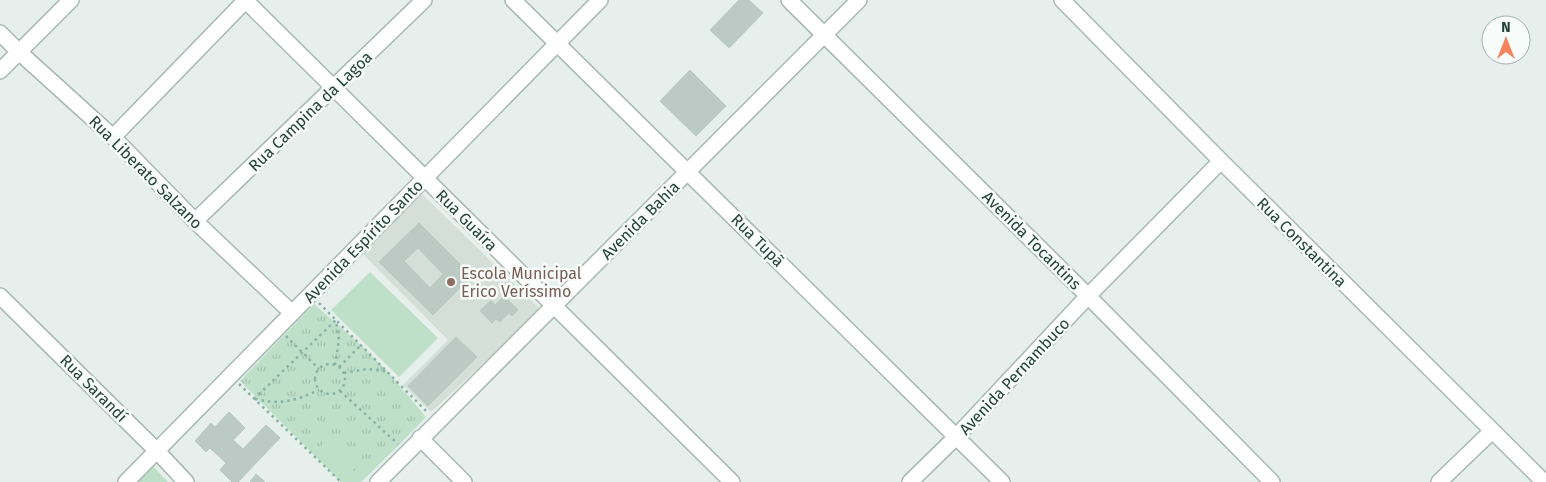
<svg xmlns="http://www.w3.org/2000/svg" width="1546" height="482" font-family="'Fira Sans',sans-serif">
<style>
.built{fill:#d4dfda}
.park{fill:url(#park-tufts)}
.pitch{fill:#bfe0c8}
.building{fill:#bbcac4;stroke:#b8c9c2;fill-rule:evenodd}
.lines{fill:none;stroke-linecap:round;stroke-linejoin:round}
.minor-casing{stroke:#a8b8b2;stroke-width:18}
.path{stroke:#86b3a5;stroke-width:2.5;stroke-dasharray:2.5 4;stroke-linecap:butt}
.minor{stroke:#fff;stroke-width:15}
.education-dot{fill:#8d6e63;stroke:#f7fbf9;stroke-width:2}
.labels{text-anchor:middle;stroke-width:5;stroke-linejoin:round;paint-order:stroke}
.street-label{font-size:16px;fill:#24423a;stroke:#f7fbf9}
.education-label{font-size:16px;fill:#785e54;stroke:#f7fbf9;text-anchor:start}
</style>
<defs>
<pattern id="park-tufts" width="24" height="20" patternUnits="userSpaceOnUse" patternTransform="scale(1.25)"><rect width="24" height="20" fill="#bfe0c8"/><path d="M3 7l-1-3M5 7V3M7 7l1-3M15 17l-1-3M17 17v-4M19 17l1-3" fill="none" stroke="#a4c1ad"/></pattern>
</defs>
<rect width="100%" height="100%" fill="#e6efeb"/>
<path class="built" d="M422,194L541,310L431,412L403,385L448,340L362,253Z"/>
<path class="park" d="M314,304L361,345L387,371L426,417L396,448L361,482H341L240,381Z"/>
<path class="pitch" d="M370,272L438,338L399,377L331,310Z
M329,438L357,466L343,481L314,453Z
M153,466L168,482H138Z"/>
<path class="building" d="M739,0H749L763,13L729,48L710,30Z
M690,70L726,106L696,136L660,101Z
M419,223L472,276L433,315L379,262ZM418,248L443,274L430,288L404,261Z
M504,296L518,310L512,316L509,313L500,322L496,319L492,323L480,311L491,300L495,305Z
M456,337L477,357L428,406L408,386Z
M229,412L245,428L233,440L243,449L266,425L280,438L238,482H232L220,470L226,463L210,448L206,452L195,441L211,423L215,427Z
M256,474L265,482H250Z"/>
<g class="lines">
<g class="minor-casing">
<path id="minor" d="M245,0L732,482
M513,0L1002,482
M789,0L1088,296L1272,482
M1062,0L1221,161L1544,482
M0,33L19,52L113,137L195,221L292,313
M0,71L71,0
M113,137L246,0
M195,221L424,0
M0,296L157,451L186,482
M420,438L464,482
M126,482L600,0
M378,482L859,0
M910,482L956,437L1088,296L1221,161
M1439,482L1492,431"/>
</g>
<path class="path" d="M319,303L428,413
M286,336L319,369
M315 379a15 15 0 1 1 30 0a15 15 0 1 1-30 0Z
M335,365L339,340L336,321
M339,367L361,345
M344,373L367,369L385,371
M239,384L341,482
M340,391L398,444
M254,399L336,320
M255,399C281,405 295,401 319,390"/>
<use href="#minor" class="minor"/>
</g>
<circle class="education-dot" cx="451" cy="282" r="5"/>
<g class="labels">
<g class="street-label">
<text transform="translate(310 111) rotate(-44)" y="6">Rua Campina da Lagoa</text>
<text transform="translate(146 172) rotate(45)" y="6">Rua Liberato Salzano</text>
<text transform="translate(467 220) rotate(45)" y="6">Rua Guaíra</text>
<text transform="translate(640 220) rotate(-45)" y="6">Avenida Bahia</text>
<text transform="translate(758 240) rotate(45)" y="6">Rua Tupã</text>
<text transform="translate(1032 240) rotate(45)" y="6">Avenida Tocantins</text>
<text transform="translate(363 241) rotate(-46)" y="6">Avenida Espírito Santo</text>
<text transform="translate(1302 242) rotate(45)" y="6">Rua Constantina</text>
<text transform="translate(1014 376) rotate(-47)" y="6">Avenida Pernambuco</text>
<text transform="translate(94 388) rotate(45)" y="6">Rua Sarandí</text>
</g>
<g class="education-label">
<text x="461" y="279">Escola Municipal<tspan x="461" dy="18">Erico Veríssimo</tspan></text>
</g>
</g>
<g transform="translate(1506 40)"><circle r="24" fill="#f7fbf9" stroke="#a3b1ad"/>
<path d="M0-4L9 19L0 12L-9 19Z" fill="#f4845f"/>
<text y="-8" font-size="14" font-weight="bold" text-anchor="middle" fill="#24423a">N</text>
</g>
</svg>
